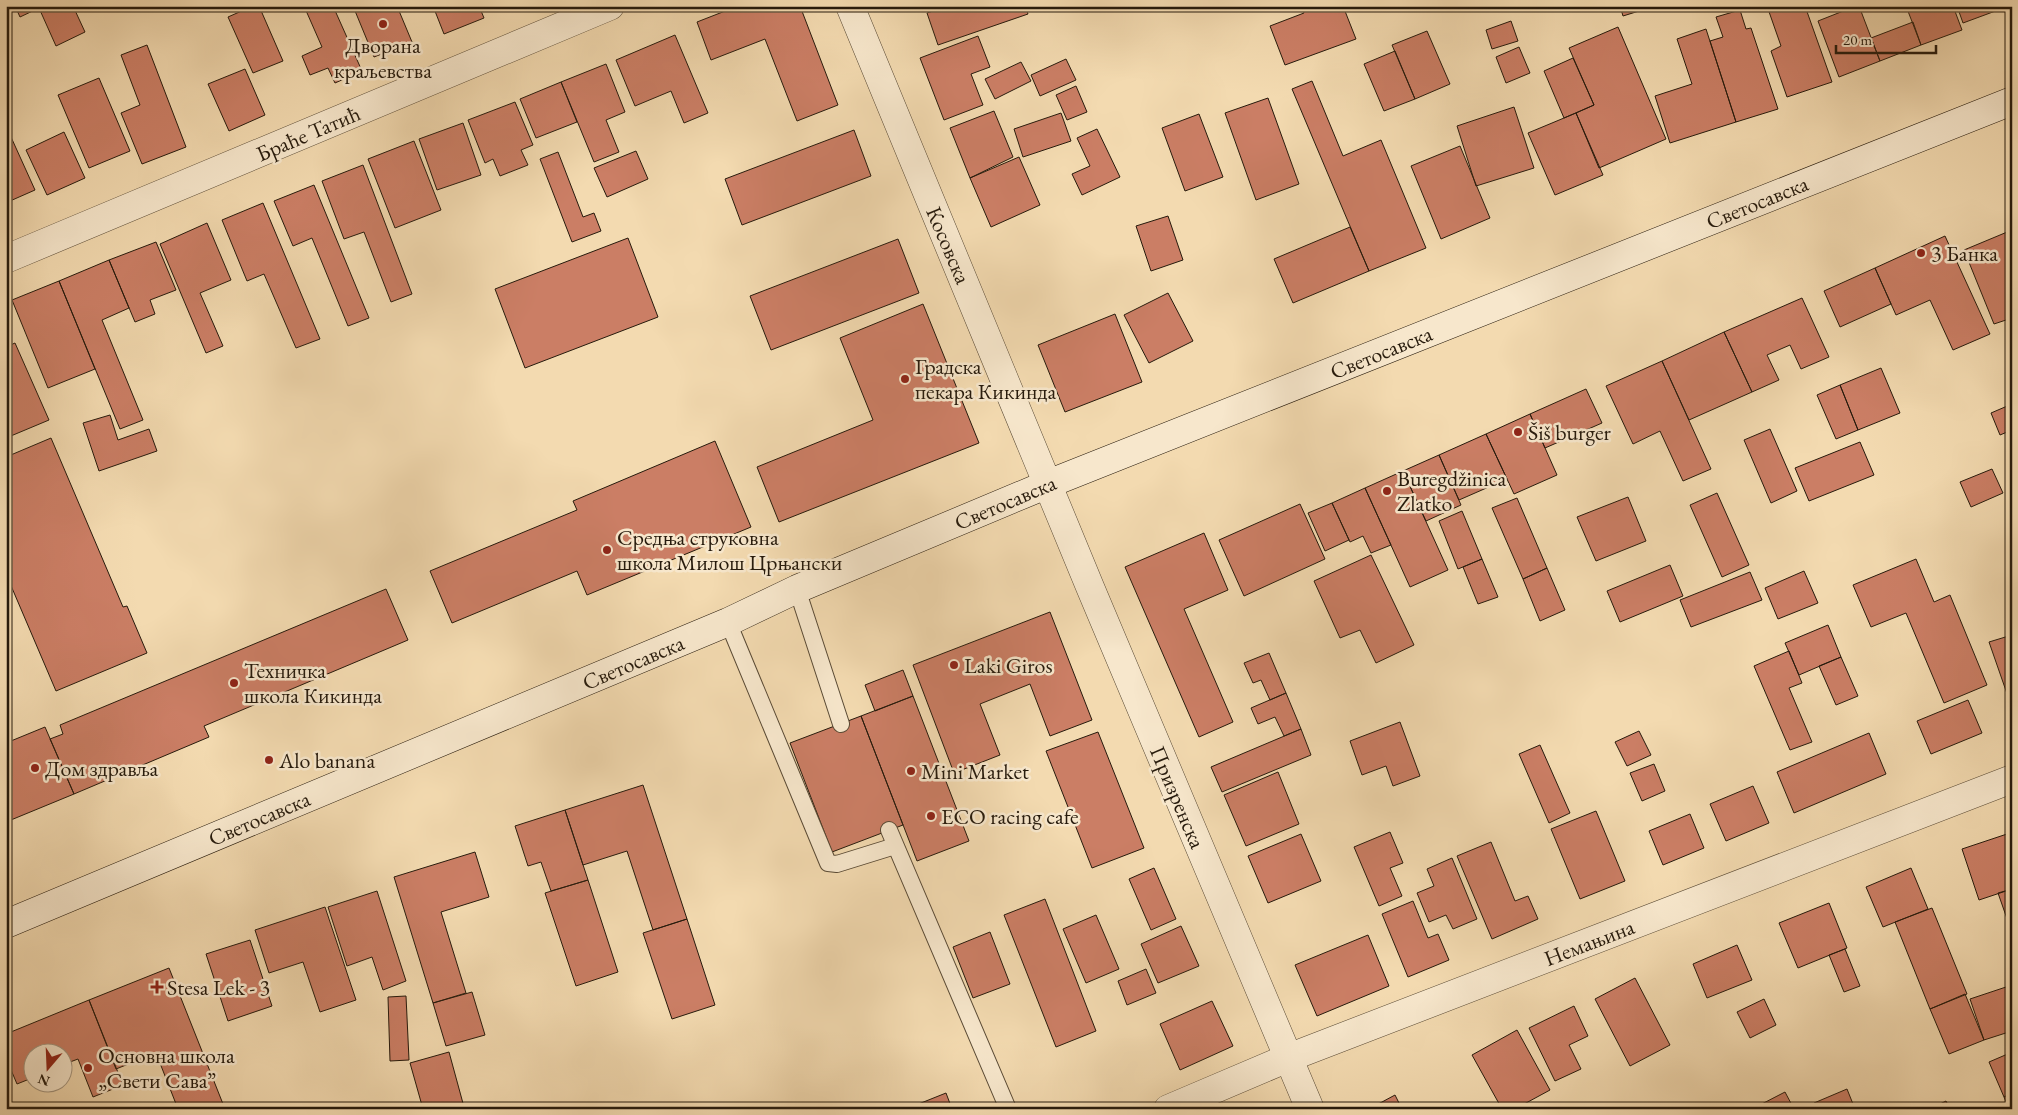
<svg xmlns="http://www.w3.org/2000/svg" width="2018" height="1115" font-family="'EB Garamond',serif">
<style>
.building{fill:#cb7e65;stroke:#261a0c}
.lines{fill:none;stroke-linecap:round;stroke-linejoin:round}
.lane-casing{stroke:#594a35;stroke-width:18}
.street-casing{stroke:#594a35;stroke-width:29}
.secondary-casing{stroke:#261a0c;stroke-width:29}
.lane{stroke:#f7e7cc;stroke-width:16}
.street{stroke:#f7e7cc;stroke-width:28}
.secondary{stroke:#f7e7cc;stroke-width:28}
.poi-dot{fill:#8f2418;stroke:#f7e7cc;stroke-width:2}
.labels{text-anchor:middle;stroke-width:5;stroke-linejoin:round;paint-order:stroke}
.poi-label{font-size:22px;fill:#261a0c;stroke:#f7e7cc;text-anchor:start}
.street-label{font-size:22px;fill:#261a0c;stroke:#f7e7cc}
</style>
<rect width="100%" height="100%" fill="#f3dab0"/>
<filter id="stains"><feTurbulence type="fractalNoise" baseFrequency=".004" numOctaves="4"/><feColorMatrix values="0 0 0 0 .2 0 0 0 0 .09 0 0 0 0 .02 0 0 0 .5 -.17"/></filter>
<radialGradient id="worn" r=".72"><stop offset=".6" stop-color="#630" stop-opacity="0"/><stop offset="1" stop-color="#630" stop-opacity=".3"/></radialGradient>
<path class="building" d="M15,6H73L85,32L56,46L39,8L20,17Z
M253,6H259L283,61L253,73L228,17Z
M304,6H333L362,71L335,83L328,68L310,75L302,56L322,47Z
M353,6H397L412,42L374,57Z
M433,6H479L484,18L444,34Z
M738,6H800L838,105L797,121L765,39L711,60L697,22Z
M948,6H1025L1028,14L938,45L927,13Z
M1301,6H1343L1356,39L1285,65L1270,26L1304,13Z
M1620,6H1655L1623,16Z
M1767,6H1805L1832,82L1787,97L1771,51L1781,46Z
M1856,6H1859L1880,61L1839,77L1818,21Z
M1906,6H1953L1962,30L1921,45Z
M1957,6H2009L1963,23Z
M1740,10L1746,29L1751,28L1778,109L1736,122L1710,41L1723,37L1716,17Z
M1511,21L1518,41L1492,49L1486,30Z
M1913,22L1921,45L1880,61L1871,38Z
M1618,27L1666,139L1599,168L1576,113L1594,105L1569,48Z
M1706,29L1736,122L1670,143L1655,96L1692,84L1677,39Z
M1427,31L1450,84L1415,99L1392,45Z
M675,35L708,113L684,123L671,91L635,106L616,60Z
M978,36L990,67L971,74L983,105L944,120L920,58Z
M147,45L186,147L142,164L121,113L140,105L121,55Z
M1519,47L1530,73L1506,83L1496,57Z
M1395,51L1415,99L1384,111L1364,64Z
M1573,58L1594,105L1564,118L1544,71Z
M1066,59L1076,80L1040,96L1031,75Z
M1021,62L1031,81L995,99L985,79Z
M606,64L625,112L606,120L619,152L594,162L561,82Z
M245,69L265,115L229,131L208,84Z
M99,78L130,151L89,168L58,95Z
M1312,81L1343,156L1381,140L1426,248L1369,271L1292,89Z
M561,82L577,122L536,138L520,99Z
M1076,86L1087,112L1067,120L1056,95Z
M1268,98L1299,184L1256,200L1225,113Z
M515,102L533,145L521,150L528,165L500,176L493,159L485,163L468,120Z
M1514,107L1534,168L1476,186L1457,126Z
M994,111L1013,157L970,178L950,128Z
M1061,113L1071,141L1023,157L1014,129Z
M1576,113L1603,175L1555,195L1528,133Z
M1199,114L1223,177L1185,191L1162,128Z
M463,123L481,175L437,190L419,139Z
M6,126L35,190L10,201L6,192Z
M1097,129L1120,177L1082,195L1072,174L1090,166L1077,138Z
M854,130L871,176L742,225L725,179Z
M64,132L85,178L47,195L26,150Z
M414,141L441,210L395,228L368,159Z
M1460,146L1490,218L1441,239L1411,166Z
M636,151L648,179L607,197L594,168Z
M558,152L583,217L594,213L601,231L572,242L540,159Z
M1019,157L1040,205L991,227L970,178Z
M363,165L412,294L391,302L364,232L344,239L322,181Z
M314,185L369,318L348,326L312,238L293,246L274,201Z
M263,203L320,339L296,348L264,274L247,281L222,220Z
M1168,216L1183,260L1151,271L1136,226Z
M207,223L231,280L200,293L223,346L206,353L160,244Z
M1350,227L1369,271L1293,303L1274,259Z
M2012,230V325L2009,319L1994,324L1964,250Z
M1945,236L1990,334L1953,350L1930,300L1896,315L1875,268Z
M628,238L658,317L525,368L495,289Z
M898,239L919,293L771,350L750,296Z
M156,242L176,290L150,300L155,314L135,322L109,260Z
M109,260L129,308L102,320L143,420L120,429L59,281Z
M1875,268L1891,304L1840,327L1824,291Z
M59,281L95,369L48,388L12,300Z
M1168,293L1193,341L1149,363L1124,315Z
M1802,298L1829,357L1801,369L1790,345L1767,355L1779,380L1752,392L1724,332Z
M923,304L979,443L779,522L757,467L873,420L840,338Z
M1115,314L1142,382L1065,412L1038,345Z
M1724,332L1752,392L1689,420L1662,361Z
M15,343L49,420L6,438V347Z
M1662,361L1711,469L1683,481L1660,431L1633,444L1606,386Z
M1881,368L1900,413L1858,430L1840,385Z
M1840,385L1858,430L1836,439L1817,395Z
M1586,389L1602,423L1545,448L1530,414Z
M2012,404V430L2000,435L1991,413Z
M1530,414L1557,475L1514,494L1486,434Z
M110,415L118,440L149,429L157,451L99,471L83,423Z
M1770,429L1797,491L1771,503L1744,440Z
M1486,434L1507,479L1459,500L1439,455Z
M51,438L123,607L127,606L147,653L56,691L6,574V457Z
M715,441L751,527L587,595L577,571L452,623L430,571L577,510L573,501Z
M1860,442L1874,475L1809,501L1795,468Z
M1439,455L1461,505L1426,521L1403,471Z
M1992,469L2003,493L1971,507L1960,482Z
M1403,471L1448,570L1410,587L1365,488Z
M1365,488L1391,545L1371,553L1363,536L1350,542L1332,503Z
M1717,493L1749,565L1722,577L1690,505Z
M1628,497L1646,541L1596,561L1577,517Z
M1517,498L1547,568L1523,579L1492,508Z
M1332,503L1349,540L1325,551L1308,513Z
M1300,504L1325,559L1244,596L1219,540Z
M1462,511L1482,559L1458,569L1439,521Z
M1204,533L1228,590L1184,609L1233,722L1199,737L1125,567Z
M1371,555L1414,645L1376,663L1360,630L1340,638L1314,581Z
M1482,559L1498,597L1478,604L1463,567Z
M1916,559L1934,602L1950,595L1987,685L1944,703L1906,613L1871,627L1853,585Z
M1670,565L1683,596L1620,622L1607,591Z
M1547,568L1565,610L1540,621L1523,579Z
M1804,571L1818,603L1778,619L1765,588Z
M1750,572L1762,600L1691,627L1680,600Z
M386,589L408,640L204,726L209,737L74,794L50,739L63,734L60,725Z
M1050,612L1092,720L1050,736L1030,684L980,704L1000,755L954,773L913,665Z
M1828,625L1841,657L1799,675L1785,643Z
M2012,635V708L1989,642Z
M1789,651L1802,683L1789,688L1812,742L1790,750L1754,666Z
M1269,653L1286,693L1270,700L1261,680L1253,683L1244,663Z
M1841,657L1858,696L1836,705L1819,666Z
M903,670L913,696L875,711L865,685Z
M1286,693L1301,729L1284,736L1275,717L1258,724L1251,708Z
M913,696L969,841L917,861L861,716Z
M1968,700L1982,733L1931,754L1917,721Z
M861,716L903,825L832,852L790,743Z
M1400,722L1420,776L1393,786L1386,766L1362,775L1350,741Z
M45,727L74,794L6,822V743Z
M1301,729L1311,755L1222,792L1211,767Z
M1639,731L1651,755L1627,766L1615,742Z
M1098,732L1144,848L1092,868L1046,751Z
M1869,733L1886,774L1794,813L1777,772Z
M1540,745L1570,813L1549,823L1519,754Z
M1654,764L1665,791L1642,801L1630,773Z
M1278,772L1299,824L1246,846L1224,795Z
M643,785L687,919L653,930L627,851L583,865L565,810Z
M1753,786L1769,823L1726,841L1710,804Z
M565,810L588,880L551,891L541,862L528,866L515,826Z
M1596,811L1625,881L1580,899L1551,829Z
M1690,814L1704,848L1663,865L1649,831Z
M1390,832L1403,863L1390,868L1402,896L1379,906L1354,847Z
M2010,833L2012,837V889L1979,900L1962,849Z
M1301,834L1321,881L1268,903L1248,856Z
M1491,842L1515,901L1528,896L1538,919L1492,939L1457,856Z
M475,852L489,897L441,912L466,993L433,1003L394,877Z
M1452,858L1477,919L1453,929L1446,915L1429,922L1417,893L1434,886L1427,869Z
M1154,868L1176,919L1151,930L1129,879Z
M1911,868L1928,909L1883,927L1866,887Z
M588,880L618,972L576,986L545,893Z
M2012,889V933L1998,893Z
M377,891L406,981L383,990L372,957L347,966L328,907Z
M1045,899L1096,1031L1056,1047L1004,915Z
M1413,901L1428,938L1438,934L1449,960L1408,977L1382,914Z
M1829,903L1847,948L1798,968L1779,923Z
M325,907L356,1000L320,1012L303,962L269,973L255,930Z
M1932,908L1967,994L1930,1009L1895,922Z
M1096,915L1119,969L1086,983L1063,929Z
M687,919L715,1005L672,1019L643,933Z
M1181,926L1199,966L1158,983L1141,944Z
M990,932L1010,984L973,998L953,947Z
M1368,935L1389,986L1317,1016L1295,965Z
M250,940L272,1006L228,1021L206,954Z
M1737,945L1752,980L1707,998L1693,964Z
M1845,949L1860,986L1844,992L1829,955Z
M169,968L225,1109H178L156,1053L116,1069L89,1000Z
M1146,969L1156,993L1127,1005L1118,981Z
M1635,978L1670,1045L1630,1066L1595,999Z
M2009,986L2012,993V1031L1984,1040L1970,999Z
M472,992L485,1035L446,1046L433,1003Z
M1965,994L1984,1040L1949,1054L1930,1009Z
M406,996L409,1060L390,1061L388,997Z
M1764,999L1776,1025L1750,1038L1737,1012Z
M89,1000L123,1085L93,1097L78,1059L62,1065V1052H32V1078L17,1084L6,1058V1034Z
M1212,1001L1233,1046L1180,1070L1160,1024Z
M1574,1006L1588,1036L1569,1045L1581,1069L1555,1081L1529,1028Z
M1517,1030L1550,1090L1515,1109H1502L1472,1055Z
M449,1052L464,1107L456,1109H423L410,1063Z
M2010,1053L2012,1093L2004,1097L1989,1062Z
M1847,1089L1855,1109H1816L1814,1103Z
M1785,1092L1794,1109H1754V1108Z
M946,1093L952,1109H906Z
M2012,1093V1109H2009L2004,1097Z
M1395,1095L1402,1109H1369Z
M1946,1101L1950,1109H1930Z"/>
<g class="lines">
<g class="lane-casing">
<path id="lane" d="M797,589L841,724
M728,622L828,863L837,864L895,846
M889,830L1008,1109"/>
</g>
<g class="street-casing">
<path id="street" d="M850,6L1090,587L1310,1109
M6,259L610,6
M1168,1109L1288,1058L2012,779"/>
</g>
<g class="secondary-casing">
<path id="secondary" d="M6,924L728,622L797,589L1048,484L2012,101"/>
</g>
<use href="#lane" class="lane"/>
<use href="#street" class="street"/>
<use href="#secondary" class="secondary"/>
</g>
<g class="poi-dot">
<circle cx="383" cy="24" r="5"/>
<circle cx="1921" cy="253" r="5"/>
<circle cx="905" cy="379" r="5"/>
<circle cx="1518" cy="432" r="5"/>
<circle cx="1387" cy="491" r="5"/>
<circle cx="607" cy="550" r="5"/>
<circle cx="954" cy="665" r="5"/>
<circle cx="234" cy="683" r="5"/>
<circle cx="269" cy="760" r="5"/>
<circle cx="35" cy="768" r="5"/>
<circle cx="911" cy="771" r="5"/>
<circle cx="931" cy="816" r="5"/>
<path d="M154.5 979.5h5v5h5v5h-5v5h-5v-5h-5v-5h5z"/>
<circle cx="88" cy="1068" r="5"/>
</g>
<g class="labels">
<g class="poi-label">
<text x="383" y="53" text-anchor="middle">Дворана<tspan x="383" dy="25">краљевства</tspan></text>
<text x="1931" y="261">3 Банка</text>
<text x="915" y="374">Градска<tspan x="915" dy="25">пекара Кикинда</tspan></text>
<text x="1528" y="440">Šiš burger</text>
<text x="1397" y="486">Buregdžinica<tspan x="1397" dy="25">Zlatko</tspan></text>
<text x="617" y="545">Средња струковна<tspan x="617" dy="25">школа Милош Црњански</tspan></text>
<text x="964" y="673">Laki Giros</text>
<text x="244" y="678">Техничка<tspan x="244" dy="25">школа Кикинда</tspan></text>
<text x="279" y="768">Alo banana</text>
<text x="45" y="776">Дом здравља</text>
<text x="921" y="779">Mini Market</text>
<text x="941" y="824">ECO racing cafe</text>
<text x="167" y="995">Stesa Lek - 3</text>
<text x="98" y="1063">Основна школа<tspan x="98" dy="25">„Свети Сава”</tspan></text>
</g>
<g class="street-label">
<text transform="translate(308 133) rotate(-23)" y="8">Браће Татић</text>
<text transform="translate(1757 202) rotate(-22)" y="8">Светосавска</text>
<text transform="translate(949 245) rotate(67)" y="8">Косовска</text>
<text transform="translate(1381 352) rotate(-22)" y="8">Светосавска</text>
<text transform="translate(1005 502) rotate(-23)" y="8">Светосавска</text>
<text transform="translate(633 662) rotate(-23)" y="8">Светосавска</text>
<text transform="translate(1178 797) rotate(67)" y="8">Призренска</text>
<text transform="translate(259 818) rotate(-23)" y="8">Светосавска</text>
<text transform="translate(1589 942) rotate(-21)" y="8">Немањина</text>
</g>
</g>
<rect width="2018" height="1115" fill="none" stroke="#f3dab0" stroke-width="25"/>
<rect x="8" y="8" width="2003" height="1100" fill="none" stroke="#261a0c" stroke-width="2.5"/>
<rect x="12" y="12" width="1993" height="1090" fill="none" stroke="#261a0c"/>
<g transform="translate(48 1068) rotate(199)"><circle r="24" fill="#f7e7cc" stroke="#a3957f"/>
<path d="M0-4L9 19L0 12L-9 19Z" fill="#8f2418"/>
<text y="-8" font-size="14" font-weight="bold" text-anchor="middle" fill="#261a0c">N</text>
</g>
<path d="M1836 45v8h100v-8" fill="none" stroke="#261a0c" stroke-width="2.5"/>
<text x="1843" y="45" font-size="15" fill="#261a0c" stroke="#f7e7cc" stroke-width="4" paint-order="stroke">20 m</text>
<rect width="100%" height="100%" filter="url(#stains)"/>
<rect width="100%" height="100%" fill="url(#worn)"/>
</svg>
